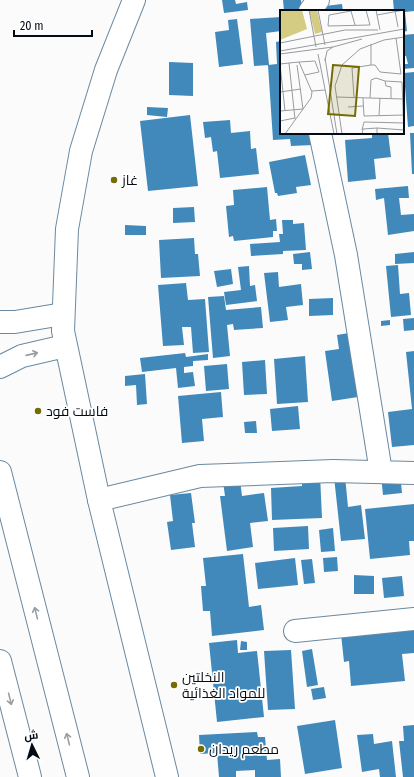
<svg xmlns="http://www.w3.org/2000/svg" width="414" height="777" font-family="'Fira Sans Condensed',Cairo,sans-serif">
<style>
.building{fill:#4189bb}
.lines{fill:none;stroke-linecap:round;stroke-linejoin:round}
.minor-casing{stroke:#6a89a0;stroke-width:24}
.tertiary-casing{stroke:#6a89a0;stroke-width:24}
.secondary-casing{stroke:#6a89a0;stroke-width:24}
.minor{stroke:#fff;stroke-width:22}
.tertiary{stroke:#fff;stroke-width:22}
.secondary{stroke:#fff;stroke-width:22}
.oneway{stroke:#9a9ea1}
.poi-dot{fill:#766c06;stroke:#fff;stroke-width:1.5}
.labels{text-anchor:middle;stroke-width:3.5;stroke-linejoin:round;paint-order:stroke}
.poi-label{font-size:14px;fill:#030c15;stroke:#fff;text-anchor:start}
.inset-road{fill:none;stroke:#989b9f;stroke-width:1}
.view{fill:#766c06;fill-opacity:0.15;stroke:#766c06;stroke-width:2}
.inset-edge{fill:none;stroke:#030c15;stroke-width:2}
</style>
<rect width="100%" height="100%" fill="#fbfbfb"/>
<path class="building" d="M222,0H235L236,4L247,2L248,10L224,13Z
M283,0H301L302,11H284Z
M393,0H414V11L405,12L407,31L403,32V11H394Z
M342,4L343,11H325V6Z
M281,17V31L266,33L269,65L254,66L250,19Z
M237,19L243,64L219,67L215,32L229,30L228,20Z
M414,34V68L403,69V64H408L406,56H403V35Z
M281,41V133H312L313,145L291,146L290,139L273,140L268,65L277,64L276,42Z
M169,62L193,63V96L169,95Z
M414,72V126L408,127L404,73Z
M147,107L168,108L167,117L147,115Z
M190,115L198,186L148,191L140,121Z
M230,120L231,133L250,131L251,149L256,148L259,174L220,178L217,151L213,152L211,137L205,138L203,122Z
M372,133H388L391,157L374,159L376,179L348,182L345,140L372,138Z
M410,133H414V174H412Z
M305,155L311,185L296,187L297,193L278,196L277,193H275L269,162Z
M408,186L409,198H399L401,215L414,214V231L388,235L384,198L376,200L375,189Z
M267,187L270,220L276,219L277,231H273V237L234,241L233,236L229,237L226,206L234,205L233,190Z
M194,207L195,222L173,223V208Z
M282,220H293V224L304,223L306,250L283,251V254L251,256L250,244L280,242L279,234H283Z
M125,225L146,226V235H125Z
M194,238L195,254H198L200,276L161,278L159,240Z
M310,252L312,269L302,270V264H294L293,254Z
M414,252V263L395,264V254Z
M398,265L400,294L409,293L411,315L391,317L386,266Z
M249,266L250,286L255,285L257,301L226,305L224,292L241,290L238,267Z
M231,269L233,284L217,287L214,271Z
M278,272L279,287L301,284L303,305L286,307L288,320L270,322L264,273Z
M186,283L188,300L205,299L209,352L193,353L191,327H182L184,345L163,346L158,285Z
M224,296L226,310L261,307L263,328L234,330L233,324L227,325L230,356L213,358L208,297Z
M333,298V315L309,316V299Z
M414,318V330L404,331L403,319Z
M390,320V325L381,326V321Z
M349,333L358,397L332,401L325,351L339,349L337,335Z
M414,351V445L392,447L388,412L412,409L406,352Z
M185,353L186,357L208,354V360L193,361V366L184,367V373L193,372L195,386L178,388L176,368L142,372L140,358Z
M305,356L308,402L277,404L274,359Z
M265,360L267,394L244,395L242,362Z
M227,364L229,389L206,391L204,366Z
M145,374L147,404L137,405L136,385L125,386V376Z
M221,392L223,417L202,419L204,441L182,443L178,396Z
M298,406L300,429L272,431L270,409Z
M256,421L257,433H245L244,422Z
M400,473L402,493L383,495L381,475Z
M320,475L322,518L272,520L271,488L302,486V476Z
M345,476L348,507L361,505L365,539L341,541L334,477Z
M240,480L242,496L264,493L268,521L250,523L253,547L227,551L220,496H225L223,482Z
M191,493L195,523H192L195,547L171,550L167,522L173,521L170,495Z
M414,504V541H409L410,555L370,559L365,509Z
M308,526L309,549L274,551L273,528Z
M333,528L335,551L321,552L319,530Z
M243,554L249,607L261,605L264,630L212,636L210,611H203L201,586H206L203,558Z
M337,557L338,571L324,572L323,558Z
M295,558L298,585L258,589L255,563Z
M312,559L315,583L304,584L301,560Z
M354,575L374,576V594H354Z
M402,576L404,596L384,598L382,578Z
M414,627V653L402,654L405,681L351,686L349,661L344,662L341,634Z
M237,640L238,653L257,651L264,717L217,722L209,643Z
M241,641L247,642V650H240Z
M312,649L318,685L307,687L302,651Z
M291,650L295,709L268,710L264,651Z
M324,687L326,698L313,700L311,689Z
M335,720L342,768L305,774L297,726Z
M414,725V777H403L399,741H404L403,726Z
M257,732L258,737H265L267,760L280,759L281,777H255V770L236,771V777H219L217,753L200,754L199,735Z
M373,734L374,744L392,741L396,777H380L379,769L362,772L357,735Z"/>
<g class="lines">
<g class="minor-casing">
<path id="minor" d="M310,11L318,0
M320,133L346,255L381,472
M99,500L200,476L333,471L414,473
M295,631L414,619"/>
</g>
<g class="tertiary-casing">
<path id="tertiary" d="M134,0L106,70L81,151L67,229L63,331L99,500L167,777
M0,322H15L63,314
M0,367L22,356L65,346"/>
</g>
<g class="secondary-casing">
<path id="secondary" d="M0,472L78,777
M0,661L30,777"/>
</g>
<use href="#minor" class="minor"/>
<use href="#tertiary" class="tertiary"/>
<use href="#secondary" class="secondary"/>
</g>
<defs><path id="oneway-shaft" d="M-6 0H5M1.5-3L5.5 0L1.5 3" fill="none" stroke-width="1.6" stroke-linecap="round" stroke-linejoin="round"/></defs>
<g class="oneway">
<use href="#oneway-shaft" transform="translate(32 354) rotate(-13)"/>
<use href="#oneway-shaft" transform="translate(36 613) rotate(-104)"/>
<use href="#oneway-shaft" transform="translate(10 699) rotate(76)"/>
<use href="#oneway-shaft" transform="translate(68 739) rotate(-104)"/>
</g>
<g class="poi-dot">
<circle cx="114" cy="180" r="4"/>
<circle cx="38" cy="411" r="4"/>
<circle cx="174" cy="685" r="4"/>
<circle cx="201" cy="749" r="4"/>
</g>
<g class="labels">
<g class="poi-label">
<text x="122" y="185">غاز</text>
<text x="46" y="416">فاست فود</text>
<text x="182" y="682">النخلتين<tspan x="182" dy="16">للمواد الغذائية</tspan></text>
<text x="209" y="754">مطعم ريدان</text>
</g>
</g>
<g transform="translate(280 10)">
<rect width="124" height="124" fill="#fbfbfb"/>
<path d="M0,0H22L27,19L0,30ZM29,0H37L42,22L35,24Z" fill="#d4cc82"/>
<path class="inset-road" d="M29,0L36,37M38,0L45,35M86,0L90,15M96,0L100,20M71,1L49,5L48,16L90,15M71,1L75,15M115,1L118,17M97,5L124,0M0,33L65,20H98M0,41L124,19M0,44L53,37L82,29M38,44L54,124M45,48L57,124M45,51L47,41L53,37M19,52L35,51L39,62L25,65M0,54L9,53L15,109M0,54L5,101M91,55H95L100,62L121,64L116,28M32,81L45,80M0,82L21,79M56,87L123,89M74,87L72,58L91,55V34M83,88L84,106L124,105M90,88L91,70L96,68L105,71M111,88V77L106,76L105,71L122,72L124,124M68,97L83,96M0,101L23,99L17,55M99,105L100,88M0,111L15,108M82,120L84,112L124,113M5,124L31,88L32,82L19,52L9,53M62,124L55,76L62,55L80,39L104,30L124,27M82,124L83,119L97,118M97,124V118L124,120"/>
<path class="view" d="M53,55L79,57L75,106L48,104Z"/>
<rect width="124" height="124" class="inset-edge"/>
</g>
<g transform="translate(32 745) rotate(355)" stroke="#ffffff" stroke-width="3" paint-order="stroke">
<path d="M0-3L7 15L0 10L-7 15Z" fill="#030c15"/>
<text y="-6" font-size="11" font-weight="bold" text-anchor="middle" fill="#030c15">ش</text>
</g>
<path d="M14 30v6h78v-6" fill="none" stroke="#030c15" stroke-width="2"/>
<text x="20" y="30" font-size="12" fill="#030c15" stroke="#ffffff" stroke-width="3" paint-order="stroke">20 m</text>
</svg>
